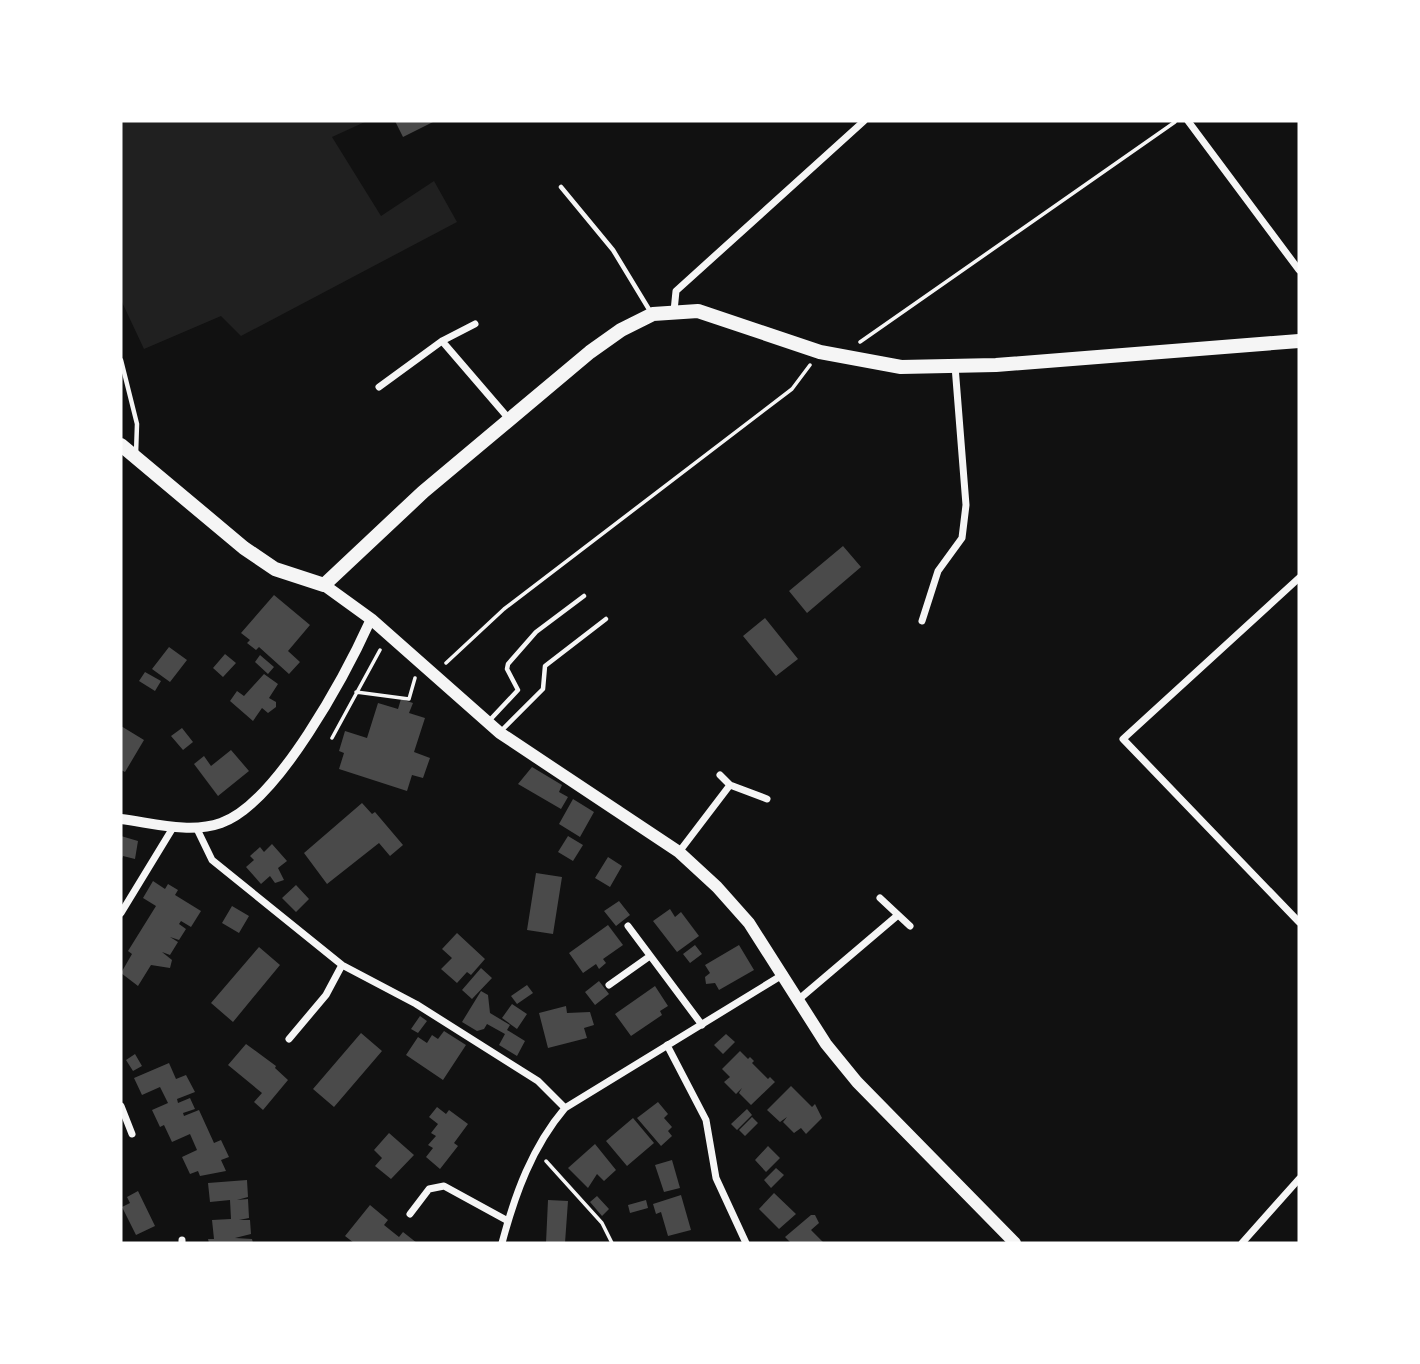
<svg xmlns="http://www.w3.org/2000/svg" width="1420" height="1364" font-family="Poppins,sans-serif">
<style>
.green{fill:#202020}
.building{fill:#4a4a4a}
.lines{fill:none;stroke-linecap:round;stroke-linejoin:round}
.path{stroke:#f5f5f5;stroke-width:3.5}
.service{stroke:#f5f5f5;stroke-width:4.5}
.minor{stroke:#f5f5f5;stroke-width:7}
.tertiary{stroke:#f5f5f5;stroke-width:10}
.secondary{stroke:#f5f5f5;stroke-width:12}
.primary{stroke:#f5f5f5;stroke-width:14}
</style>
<rect width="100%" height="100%" fill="#111"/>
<path class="green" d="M121,121H367L332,137L381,216L434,181L457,222L241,336L221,316L144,349L121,300Z"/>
<path class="building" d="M395,121H435L403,137Z
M843,546L861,567L807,613L789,591Z
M274,595L310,625L288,651L300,662L289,674L259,647L256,650L247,643L250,640L241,633Z
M765,618L798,659L776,676L743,636Z
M169,647L187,660L170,682L152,669Z
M225,654L236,663L223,677L213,668Z
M260,655L274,667L268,674L255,662Z
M145,672L161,681L155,691L139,681Z
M264,674L278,684L269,698L276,702V707L268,713L262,708L253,721L230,701L237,691L244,696Z
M401,699L413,703L409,713L425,718L414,752L430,758L423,778L412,775L407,791L339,769L344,753L339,751L345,731L367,738L378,703L398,709Z
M121,726L144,740L125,772L121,770Z
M182,728L193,742L183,750L171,736Z
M231,750L249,771L218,796L194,764L204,756L211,766Z
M532,767L562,785L559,792L568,797L561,809L518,784Z
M573,799L594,812L580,837L559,824Z
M362,803L372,814L375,812L403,845L390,856L379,843L327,884L304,853Z
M121,836L138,841L135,859L123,856L121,861Z
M568,836L583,845L573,861L558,852Z
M272,844L287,861L278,868L284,880L275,883L270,876L261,884L246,867L254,860L250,856L260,847L264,852Z
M608,857L622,866L610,887L595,878Z
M536,873L562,877L553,934L527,930Z
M153,881L165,889L168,884L178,890L175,895L201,911L191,927L181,921L179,924L186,929L179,940L170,937L178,942L170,955L162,952L172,960L170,968L151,965L138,986L121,973L132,954L128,951L156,906L143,898Z
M296,885L309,899L296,912L282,898Z
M619,901L630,915L616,926L604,911Z
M232,906L249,916L239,933L222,923Z
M670,909L675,917L681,912L699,936L677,952L653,921Z
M608,925L623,945L603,959L606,963L599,969L596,964L583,973L569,953Z
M457,933L485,959L471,975L467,972L457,983L441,969L452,958L442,949Z
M695,945L702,954L690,963L683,954Z
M739,945L754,970L719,990L715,983L706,984L705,977L710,973L705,965Z
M259,947L280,965L233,1022L211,1003Z
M481,968L492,978L472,999L462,990Z
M599,981L609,994L595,1005L585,992Z
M527,985L533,993L517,1004L511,996Z
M655,986L668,1006L660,1011L662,1015L631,1036L615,1014Z
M481,991L488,995L490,1013L510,1025L507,1030L525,1041L517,1056L499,1045L505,1034L487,1024L484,1029L477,1031L462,1022Z
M512,1004L527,1014L517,1029L502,1018Z
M566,1006L567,1013L590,1012L594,1025L584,1028L587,1038L548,1048L539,1013Z
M420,1016L427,1021L418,1033L411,1029Z
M444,1031L466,1045L443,1080L406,1055L418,1037L427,1043L432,1035L438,1039Z
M361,1033L382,1051L334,1107L313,1089Z
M726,1034L735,1042L723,1054L714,1045Z
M246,1044L276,1066L275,1068L288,1080L263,1110L254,1102L262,1093L228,1065Z
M740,1051L748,1059L750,1057L754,1061L752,1063L768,1079L770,1077L775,1082L751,1105L739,1093L742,1088L736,1094L724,1082L730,1077L722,1069Z
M135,1054L142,1066L133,1071L126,1060Z
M169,1063L176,1079L186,1075L195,1092L177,1099L178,1103L190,1098L195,1109L183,1113L184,1116L199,1110L214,1143L221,1140L229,1157L221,1160L226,1171L200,1176L198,1171L190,1174L182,1157L197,1150L190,1134L172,1142L164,1125L160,1127L152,1110L168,1103L160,1087L142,1095L134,1078Z
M791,1086L812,1107L815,1104L822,1118L806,1134L801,1128L794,1133L783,1122L787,1117L780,1122L767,1110Z
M658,1102L668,1114L664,1118L672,1127L668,1131L672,1136L661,1146L637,1118Z
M437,1107L446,1114L449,1110L468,1124L454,1143L458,1146L440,1169L426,1157L433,1148L428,1145L436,1136L431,1133L438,1124L429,1117Z
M747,1109L752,1115L737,1130L731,1124Z
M752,1117L758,1123L745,1136L739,1130Z
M633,1118L654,1143L627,1166L606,1141Z
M389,1133L414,1155L391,1179L375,1166L382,1158L374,1150Z
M595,1144L616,1170L604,1181L597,1174L588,1188L568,1168Z
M768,1146L780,1158L766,1172L755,1160Z
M672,1160L680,1188L664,1192L655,1165Z
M776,1168L784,1175L771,1188L764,1180Z
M247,1180L248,1197L237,1200L248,1199L249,1218L239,1220H250L251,1234L235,1238L252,1239L253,1243H209L208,1239H214L212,1220L231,1219L230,1200L210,1202L208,1183Z
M138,1191L155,1226L136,1235L122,1207L130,1203L127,1197Z
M774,1193L796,1214L779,1229L759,1209Z
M681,1195L691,1230L668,1236L661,1212L656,1214L653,1204Z
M597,1196L609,1209L602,1216L590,1202Z
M548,1200L568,1201L565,1243H546Z
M646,1200L648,1208L630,1213L628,1205Z
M370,1205L388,1220L384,1225L399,1237L403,1232L417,1243H354L345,1236Z
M811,1215H815L819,1223L811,1230L824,1243H791L785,1237Z"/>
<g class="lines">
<path class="path" d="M860,342L1175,122
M446,663L504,609L792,389L810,365
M356,692L409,699L415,678
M332,738L380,650
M546,1161L602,1223L612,1243"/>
<path class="service" d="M561,187L613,250L650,311
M121,360L137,424L136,454
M488,722L518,690L507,669L508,664L536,632L584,596
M500,732L543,689L545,666L606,619"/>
<path class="minor" d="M1188,121L1299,270
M674,311L676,291L864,121
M442,341L475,324
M379,387L442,341L510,420
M1299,578L1123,739L1299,922
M922,621L938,571L962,538L966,505L955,366
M720,775L730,785
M197,829L212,860L342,965L416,1004L538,1081L565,1108
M679,852L730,785L767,799
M880,898L910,926
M121,913L174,826
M628,926L702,1025
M609,985L650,956
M798,1000L898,915
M289,1039L326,995L342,965
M667,1045L706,1120L716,1178L746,1243
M121,1106L132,1134
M410,1214L429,1189L444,1186L508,1221
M182,1240V1243
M502,1243C515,1194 532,1147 565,1108L784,974
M1242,1243L1299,1179"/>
<path class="tertiary" d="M121,819C153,823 190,834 221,823C278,803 347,672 371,619"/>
<path class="secondary" d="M324,585L371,619L500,733L679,852L717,887L749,923L826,1044L857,1082L1015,1243"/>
<path class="primary" d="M121,445L244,548L275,569L324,585L423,492L590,352L621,330L653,314L698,311L820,352L901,367L996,365L1299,341"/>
</g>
<rect width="1420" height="1364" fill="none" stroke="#ffffff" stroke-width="245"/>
</svg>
